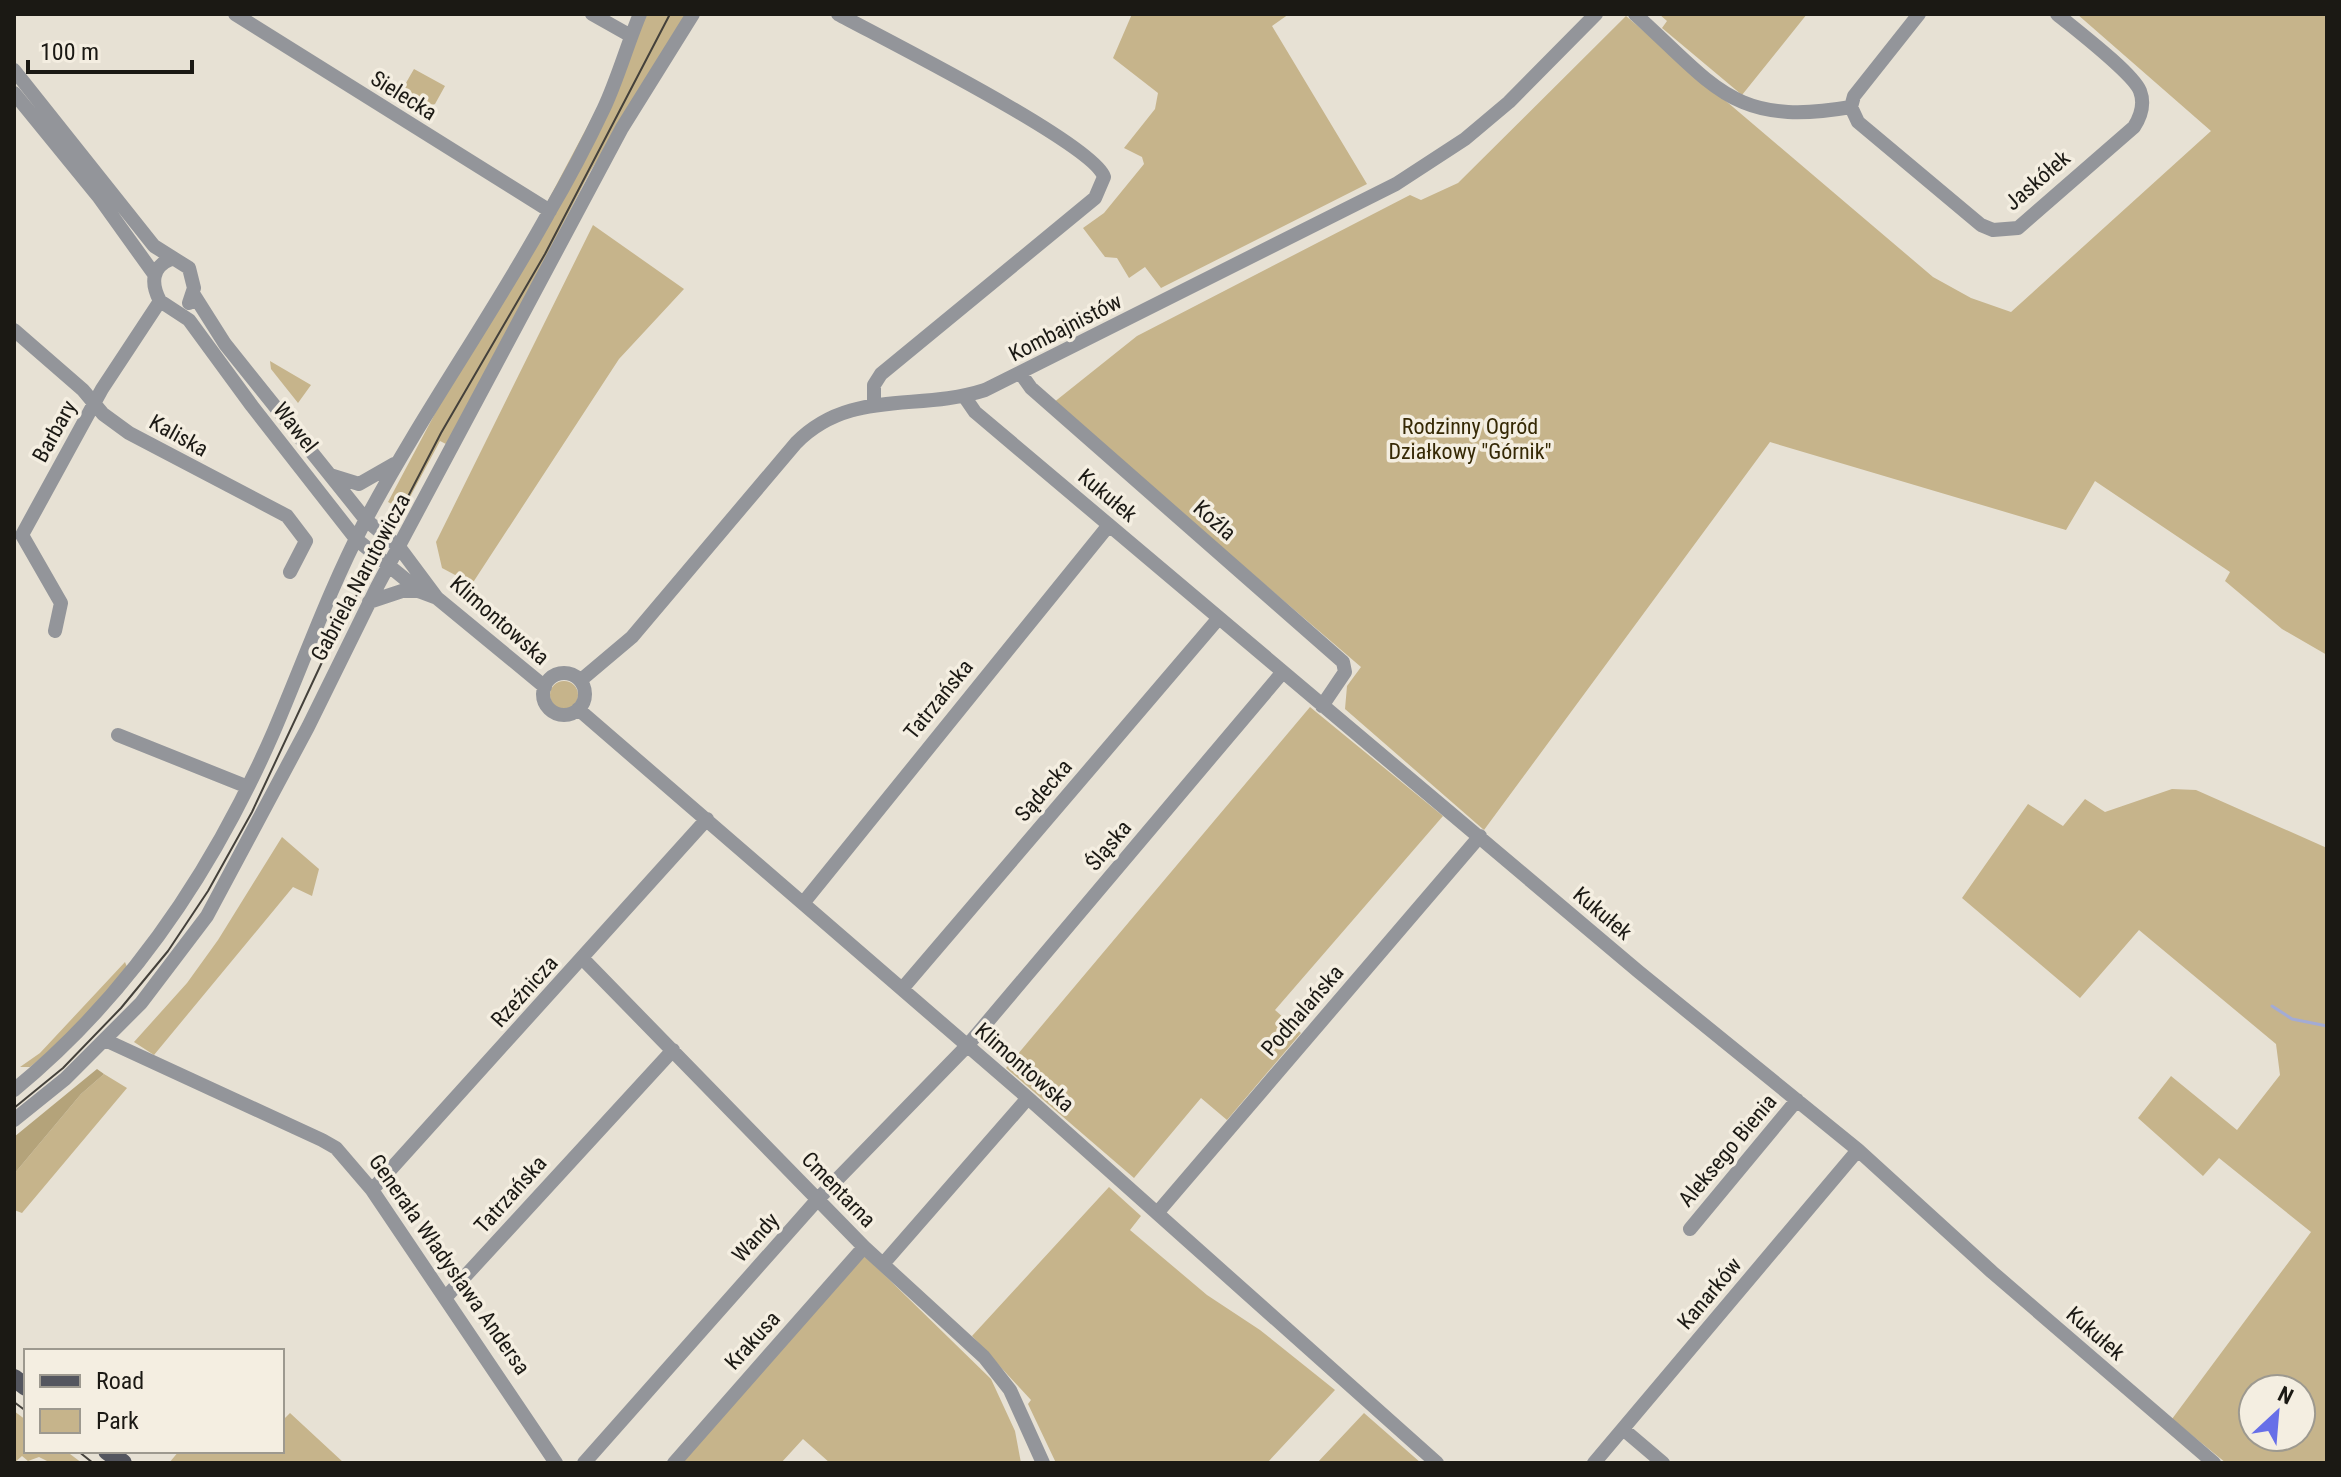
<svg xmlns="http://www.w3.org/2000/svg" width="2341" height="1477" font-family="'Roboto Condensed',sans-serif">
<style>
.green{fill:#c6b48b;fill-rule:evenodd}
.forest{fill:#b4a37a}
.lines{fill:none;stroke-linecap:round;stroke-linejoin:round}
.stream{stroke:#a3abd4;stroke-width:3}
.minor{stroke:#93959a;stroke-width:14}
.major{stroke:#54565f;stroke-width:18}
.tram{stroke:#44413b;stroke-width:2}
.labels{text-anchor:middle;stroke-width:7;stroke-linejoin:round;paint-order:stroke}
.street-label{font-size:22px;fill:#1b1914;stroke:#f4eee1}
.park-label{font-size:22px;fill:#362905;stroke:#f4eee1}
</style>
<rect width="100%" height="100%" fill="#e7e1d4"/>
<path class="green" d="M647,14H688L590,172L448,445L440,441L403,510L388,502Z
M1132,14H1289L1272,26L1367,184L1161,288L1145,267L1129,278L1117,258L1105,257L1083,228L1104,213L1144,164L1142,157L1124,148L1155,109L1158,93L1113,58Z
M1659,14H1807L1742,95L1662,28L1667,21Z
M2077,14H2327V655L2282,629L2225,581L2230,572L2095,481L2066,530L1770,442L1484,830L1345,709L1347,686L1361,667L1053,403L1137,336L1410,195L1421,200L1458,183L1626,16L1933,277L1971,298L2011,312L2211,131Z
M414,69L445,86L435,104L426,107L405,96L403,88Z
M593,225L684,289L619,359L472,584L442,568L436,542Z
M270,361L311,385L298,403L271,369Z
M550 695a14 14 0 1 1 28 0a14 14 0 1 1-28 0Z
M1310,707L1443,816L1275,1010L1301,1033L1227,1120L1201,1098L1134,1178L1006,1068Z
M2172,789L2196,790L2327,848V1463H2226L2172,1419L2311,1232L2219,1158L2203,1176L2138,1118L2171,1076L2237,1130L2280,1075L2276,1044L2139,930L2080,998L1962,898L2028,804L2063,826L2085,799L2105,812ZM2253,1389H2301V1437H2253Z
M282,837L319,869L312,896L293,887L154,1055L134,1042L187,983L218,940Z
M125,962L127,967L73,1031L30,1067H20L40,1053Z
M104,1074L127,1088L22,1213L14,1210V1174L81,1094Z
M1109,1187L1141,1216L1130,1230L1207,1295L1260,1330L1335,1390L1267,1463H1056L1028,1404L1031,1400L972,1336Z
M864,1255L991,1379L1015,1431L1021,1463H830L803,1439L781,1463H678Z
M14,1411L26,1420V1451H66L82,1463H51L39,1457L28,1461L22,1456L14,1463Z
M290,1413L344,1463H169L179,1451H282V1421Z
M1364,1413L1421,1463H1317Z"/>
<path class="forest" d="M97,1069L104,1074L81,1094L14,1174V1137Z"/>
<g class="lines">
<path class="stream" d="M2272,1006L2292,1019L2327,1026"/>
<path class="minor" d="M235,14L550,211
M592,14L631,36
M838,14C880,37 1094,144 1104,177L1095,198L881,374L874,385V404
M1635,14C1716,87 1733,127 1851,107L1854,96L1919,14
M14,70L154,246L189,268L194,288L189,303
M14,93L98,196L154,274
M1851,107L1858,122L1981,225L1993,230L2018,228L2134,127C2141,116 2145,104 2140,91C2133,73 2075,29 2057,14
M171,259C151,267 151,284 160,301L189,320L252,406L356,539L421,592L437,598
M194,295L225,344L366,520L399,547L437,598L545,687
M14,330L83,390L103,414L129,433L287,516L306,541L290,572
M1021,374L1031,388L1343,662L1345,672L1322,706
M964,396L975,412L1639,972L1858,1150L1992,1272L2214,1463
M330,475L359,484L394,464
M369,602L402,591H421
M55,631L61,603L22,535L102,389L160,301
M543 694a21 21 0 1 1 42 0a21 21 0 1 1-42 0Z
M581,680L632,637L796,443C850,388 917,412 985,390L1396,184L1465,139L1509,102L1596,14
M578,709L1028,1098L1437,1463
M118,735L248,787
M804,902L1109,525
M583,959L864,1247L984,1357L1010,1390L1043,1463
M902,989L1218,619
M105,1040L322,1140L336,1148L372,1190L556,1463
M14,1090C131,994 214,869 274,731C304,661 329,590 364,523C420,417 490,319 548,214C568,180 587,144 604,108C618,78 627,45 640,14
M14,1120L65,1079L141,1003L207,916L308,727L377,587L622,128L693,14
M372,1190L707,819
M1158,1212L1480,836
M1690,1229L1797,1100
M883,1264L1028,1098
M446,1297L673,1050
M1623,1429L1663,1463
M584,1463L818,1199L967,1046L1282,673
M674,1463L864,1247
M1594,1463L1858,1150"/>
<path class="major" d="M14,1378L26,1387
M107,1451L123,1463"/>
<path class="tram" d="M14,1108L63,1068L121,1008L168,951L208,891L252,812L323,660L441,433L545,254L670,14
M14,1402L26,1411
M78,1451L93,1463"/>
</g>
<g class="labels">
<g class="street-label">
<text transform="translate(404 95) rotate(32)" y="8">Sielecka</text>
<text transform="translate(2037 180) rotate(-41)" y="8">Jaskółek</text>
<text transform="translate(1065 327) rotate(-27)" y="8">Kombajnistów</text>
<text transform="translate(296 427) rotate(52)" y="8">Wawel</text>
<text transform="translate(54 431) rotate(-61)" y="8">Barbary</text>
<text transform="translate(179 435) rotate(29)" y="8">Kaliska</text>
<text transform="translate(1108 495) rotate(40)" y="8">Kukułek</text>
<text transform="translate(1215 520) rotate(41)" y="8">Koźla</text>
<text transform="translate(360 577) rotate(-62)" y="8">Gabriela Narutowicza</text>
<text transform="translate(500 620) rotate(41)" y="8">Klimontowska</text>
<text transform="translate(938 699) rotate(-51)" y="8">Tatrzańska</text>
<text transform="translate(1043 790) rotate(-49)" y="8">Sądecka</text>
<text transform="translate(1108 845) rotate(-50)" y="8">Śląska</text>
<text transform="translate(1603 913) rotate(40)" y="8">Kukułek</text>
<text transform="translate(524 991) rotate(-48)" y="8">Rzeźnicza</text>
<text transform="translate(1302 1010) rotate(-49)" y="8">Podhalańska</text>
<text transform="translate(1025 1067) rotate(41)" y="8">Klimontowska</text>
<text transform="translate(1727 1150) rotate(-50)" y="8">Aleksego Bienia</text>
<text transform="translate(839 1189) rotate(46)" y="8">Cmentarna</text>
<text transform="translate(510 1194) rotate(-48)" y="8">Tatrzańska</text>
<text transform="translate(755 1237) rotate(-48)" y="8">Wandy</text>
<text transform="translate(450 1264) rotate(55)" y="8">Generała Władysława Andersa</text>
<text transform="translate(1709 1293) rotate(-50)" y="8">Kanarków</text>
<text transform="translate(2096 1333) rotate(41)" y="8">Kukułek</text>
<text transform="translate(752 1340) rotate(-48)" y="8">Krakusa</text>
</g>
<g class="park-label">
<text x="1470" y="434">Rodzinny Ogród<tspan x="1470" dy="25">Działkowy "Górnik"</tspan></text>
</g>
</g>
<rect width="2341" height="1477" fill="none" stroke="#1b1914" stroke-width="32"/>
<rect x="24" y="1349" width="260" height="104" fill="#f4eee1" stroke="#9d998f" stroke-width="2"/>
<rect x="40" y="1375" width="40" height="12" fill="#54565f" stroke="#9d998f" stroke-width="2"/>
<text x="96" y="1389" font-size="24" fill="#1b1914">Road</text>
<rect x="40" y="1409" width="40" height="24" fill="#c6b48b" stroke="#9d998f" stroke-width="2"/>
<text x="96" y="1429" font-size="24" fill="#1b1914">Park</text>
<g transform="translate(2277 1413) rotate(26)"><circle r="38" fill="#f4eee1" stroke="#9d998f" stroke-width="2"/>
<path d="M0-6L14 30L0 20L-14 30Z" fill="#676fe8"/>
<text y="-12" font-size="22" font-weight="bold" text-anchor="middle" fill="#1b1914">N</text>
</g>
<path d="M28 60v12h164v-12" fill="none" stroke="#1b1914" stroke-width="4"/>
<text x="40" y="60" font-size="24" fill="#1b1914" stroke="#f4eee1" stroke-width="6" paint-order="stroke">100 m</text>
</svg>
